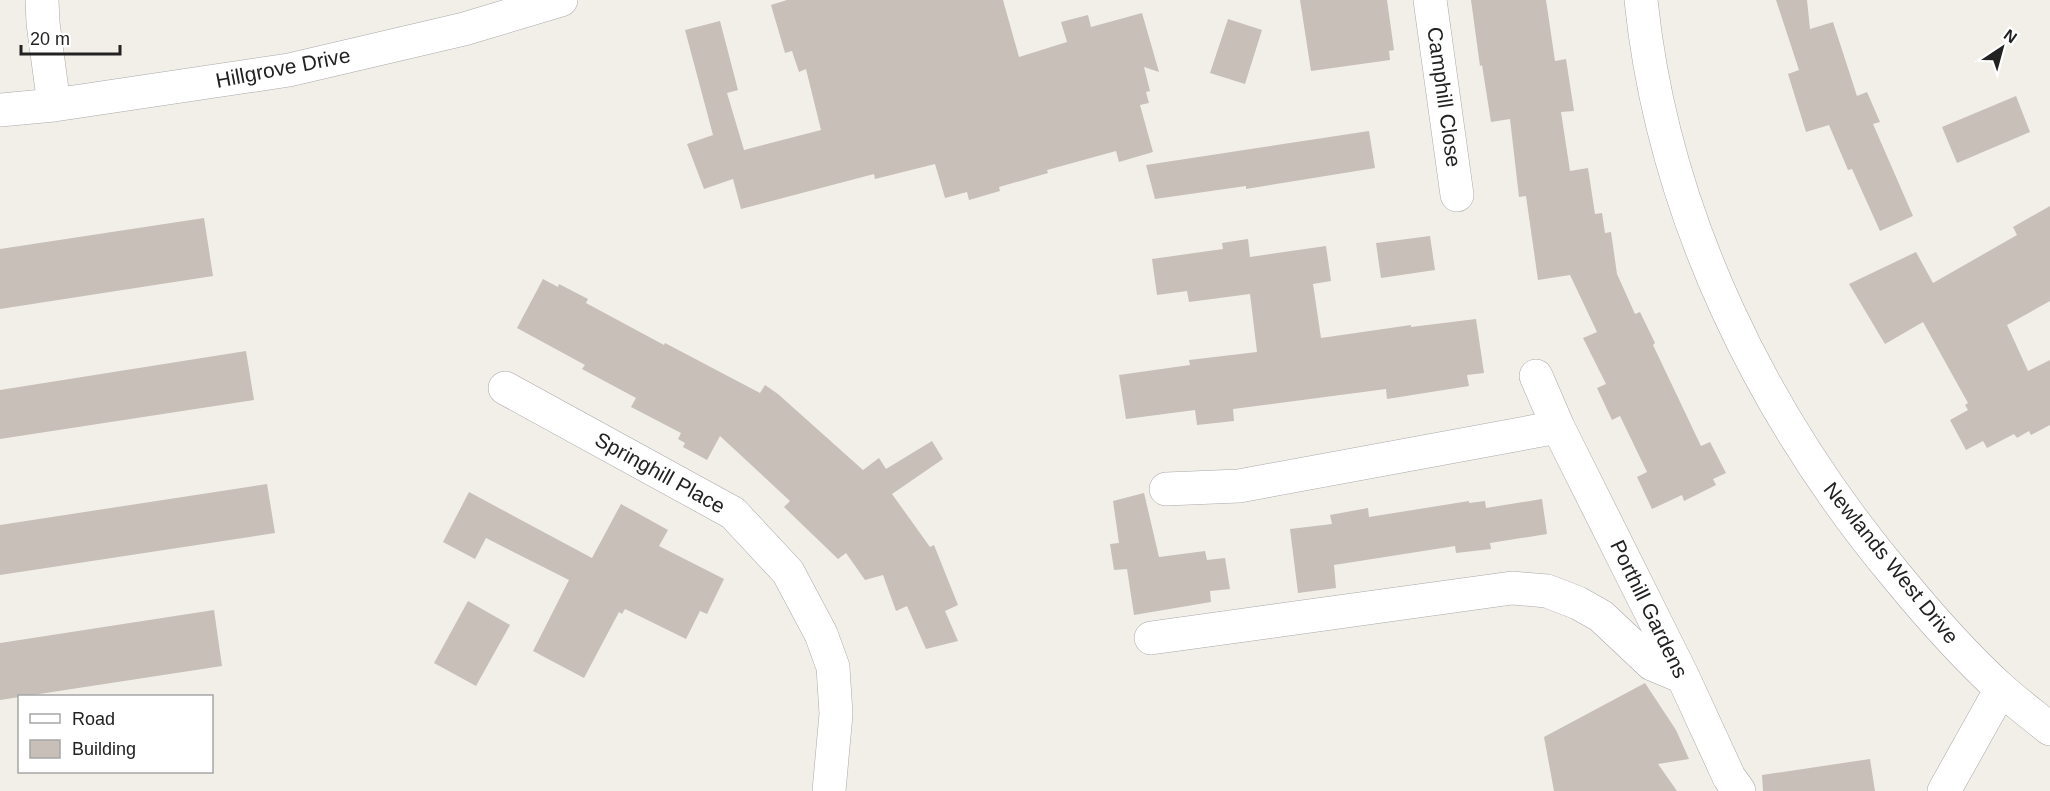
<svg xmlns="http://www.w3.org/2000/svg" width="2050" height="791" font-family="Helvetica,sans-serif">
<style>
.building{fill:#c7bfb8}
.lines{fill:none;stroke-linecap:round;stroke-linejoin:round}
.minor-casing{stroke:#a9a9a9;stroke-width:34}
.minor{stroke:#fff;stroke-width:33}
.labels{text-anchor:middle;stroke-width:4.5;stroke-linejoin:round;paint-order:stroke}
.street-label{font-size:21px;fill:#222;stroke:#fff}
</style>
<rect width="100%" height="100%" fill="#f2efe9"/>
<path class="building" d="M787,0H1003L1019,57L1067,42L1061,22L1088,15L1091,27L1142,13L1159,72L1144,67L1150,91L1146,92L1149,103L1140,105L1153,152L1119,162L1116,151L1047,170L1048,173L999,187L1000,191L969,200L967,192L945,198L935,164L875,179L874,174L741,209L733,179L704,189L687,144L713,135L685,30L720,21L738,90L727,93L744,150L821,130L806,69L799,72L792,51L785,53L771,5Z
M1300,0H1387L1394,50L1389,51L1390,60L1311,71Z
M1471,0H1546L1555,61L1566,59L1574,111L1561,112L1570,171L1588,168L1595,214L1602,213L1605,233L1611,232L1617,274L1635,314L1640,312L1655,343L1653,345L1701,446L1710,442L1726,473L1713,479L1716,485L1684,501L1682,495L1652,509L1637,477L1647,472L1620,416L1612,420L1597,388L1606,384L1583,338L1597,332L1570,275L1538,280L1526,196L1519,197L1510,119L1491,122L1482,65L1480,66Z
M1776,0H1807L1810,29L1833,22L1857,96L1867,92L1880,122L1873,124L1913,216L1880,231L1852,169L1848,170L1829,125L1806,132L1788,74L1799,70Z
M1228,19L1262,30L1245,84L1210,73Z
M2016,96L2030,132L1957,163L1942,127Z
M1369,131L1375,168L1246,189V186L1155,199L1146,165Z
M2050,206V301L2007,325L2028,371L2050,360V425L2031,435L2029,431L2017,438L2014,434L1987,448L1983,441L1966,450L1950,420L1968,410L1965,405L1968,403L1923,322L1885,344L1849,284L1916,252L1933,283L2017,235L2013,227Z
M204,218L213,276L0,309V249Z
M1430,236L1435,270L1381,278L1376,243Z
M1248,239L1250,257L1326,246L1331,281L1313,284L1321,338L1411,325V327L1476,319L1484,373L1467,375L1469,386L1387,399L1386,389L1233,409L1234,421L1197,425L1195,410L1126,419L1119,375L1190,365L1189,360L1257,352L1250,294L1189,302L1187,291L1157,295L1152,259L1223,249L1222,243Z
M543,279L558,287L559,284L588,299L586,303L664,345L665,343L760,393L765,385L778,394L863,470L879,458L886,469L932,441L943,459L892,494L930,547L934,545L958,605L945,611L958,641L926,649L907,606L896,611L883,575L865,580L846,553L838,559L784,507L790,501L720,436L707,460L683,447L685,443L678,439L681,433L631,407L636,398L582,369L585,365L517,328Z
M246,351L254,400L0,439V390Z
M267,484L275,533L0,575V525Z
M469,492L592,558L621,504L668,530L659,546L724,579L707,614L700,611L686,639L625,609L622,614L619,612L584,678L533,651L569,580L486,538L475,559L443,542Z
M1144,493L1159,557L1205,551L1207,560L1225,558L1230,589L1210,591L1211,602L1134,615L1127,569L1114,570L1110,544L1119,543L1113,501Z
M1542,499L1547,534L1490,543L1491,549L1456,553L1455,546L1334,565L1336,588L1298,593L1290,529L1332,524L1330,515L1368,508L1369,517L1469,501V503L1485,501L1486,508Z
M468,601L510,625L476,686L434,663Z
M214,610L222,666L0,700V643Z
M1645,683L1676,730L1689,759L1658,764L1677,791H1554L1544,737Z
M1870,759L1875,791H1763L1762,775Z"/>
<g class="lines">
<g class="minor-casing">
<path id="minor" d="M42,0L43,23L54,105
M1430,0L1457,195
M1641,0C1663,214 1762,416 1899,579C1931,618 1964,655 2001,689C2017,703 2034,716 2050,729
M0,110L54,105L289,70L464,29L561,0
M1536,376L1558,427L1683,677L1729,777L1739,791
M505,388L733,513L788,572L821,634L833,667L836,714L829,791
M1166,489L1239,486L1558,427
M1151,638L1512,588L1547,591L1578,603L1601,616L1652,664L1683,677
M1944,791L2001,689"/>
</g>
<use href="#minor" class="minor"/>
</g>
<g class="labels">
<g class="street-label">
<text transform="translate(283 68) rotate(-11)" y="7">Hillgrove Drive</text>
<text transform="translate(1444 97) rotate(82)" y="7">Camphill Close</text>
<text transform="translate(660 473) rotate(29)" y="7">Springhill Place</text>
<text transform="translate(1891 563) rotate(51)" y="7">Newlands West Drive</text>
<text transform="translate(1649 609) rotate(64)" y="7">Porthill Gardens</text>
</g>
</g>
<rect x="18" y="695" width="195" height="78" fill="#ffffff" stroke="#a7a7a7" stroke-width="1.5"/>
<rect x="30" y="714" width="30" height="9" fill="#ffffff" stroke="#a7a7a7" stroke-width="1.5"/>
<text x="72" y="725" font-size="18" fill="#222222">Road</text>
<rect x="30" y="740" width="30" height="18" fill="#c7bfb8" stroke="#a7a7a7" stroke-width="1.5"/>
<text x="72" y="755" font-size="18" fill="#222222">Building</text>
<g transform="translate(2002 48) rotate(36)" stroke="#ffffff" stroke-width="4.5" paint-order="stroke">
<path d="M0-4.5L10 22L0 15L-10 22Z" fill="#222222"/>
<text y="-9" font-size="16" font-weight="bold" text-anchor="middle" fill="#222222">N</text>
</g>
<path d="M21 45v9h99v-9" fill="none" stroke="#222222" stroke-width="3"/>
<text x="30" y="45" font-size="18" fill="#222222" stroke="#ffffff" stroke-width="4.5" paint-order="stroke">20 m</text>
</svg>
